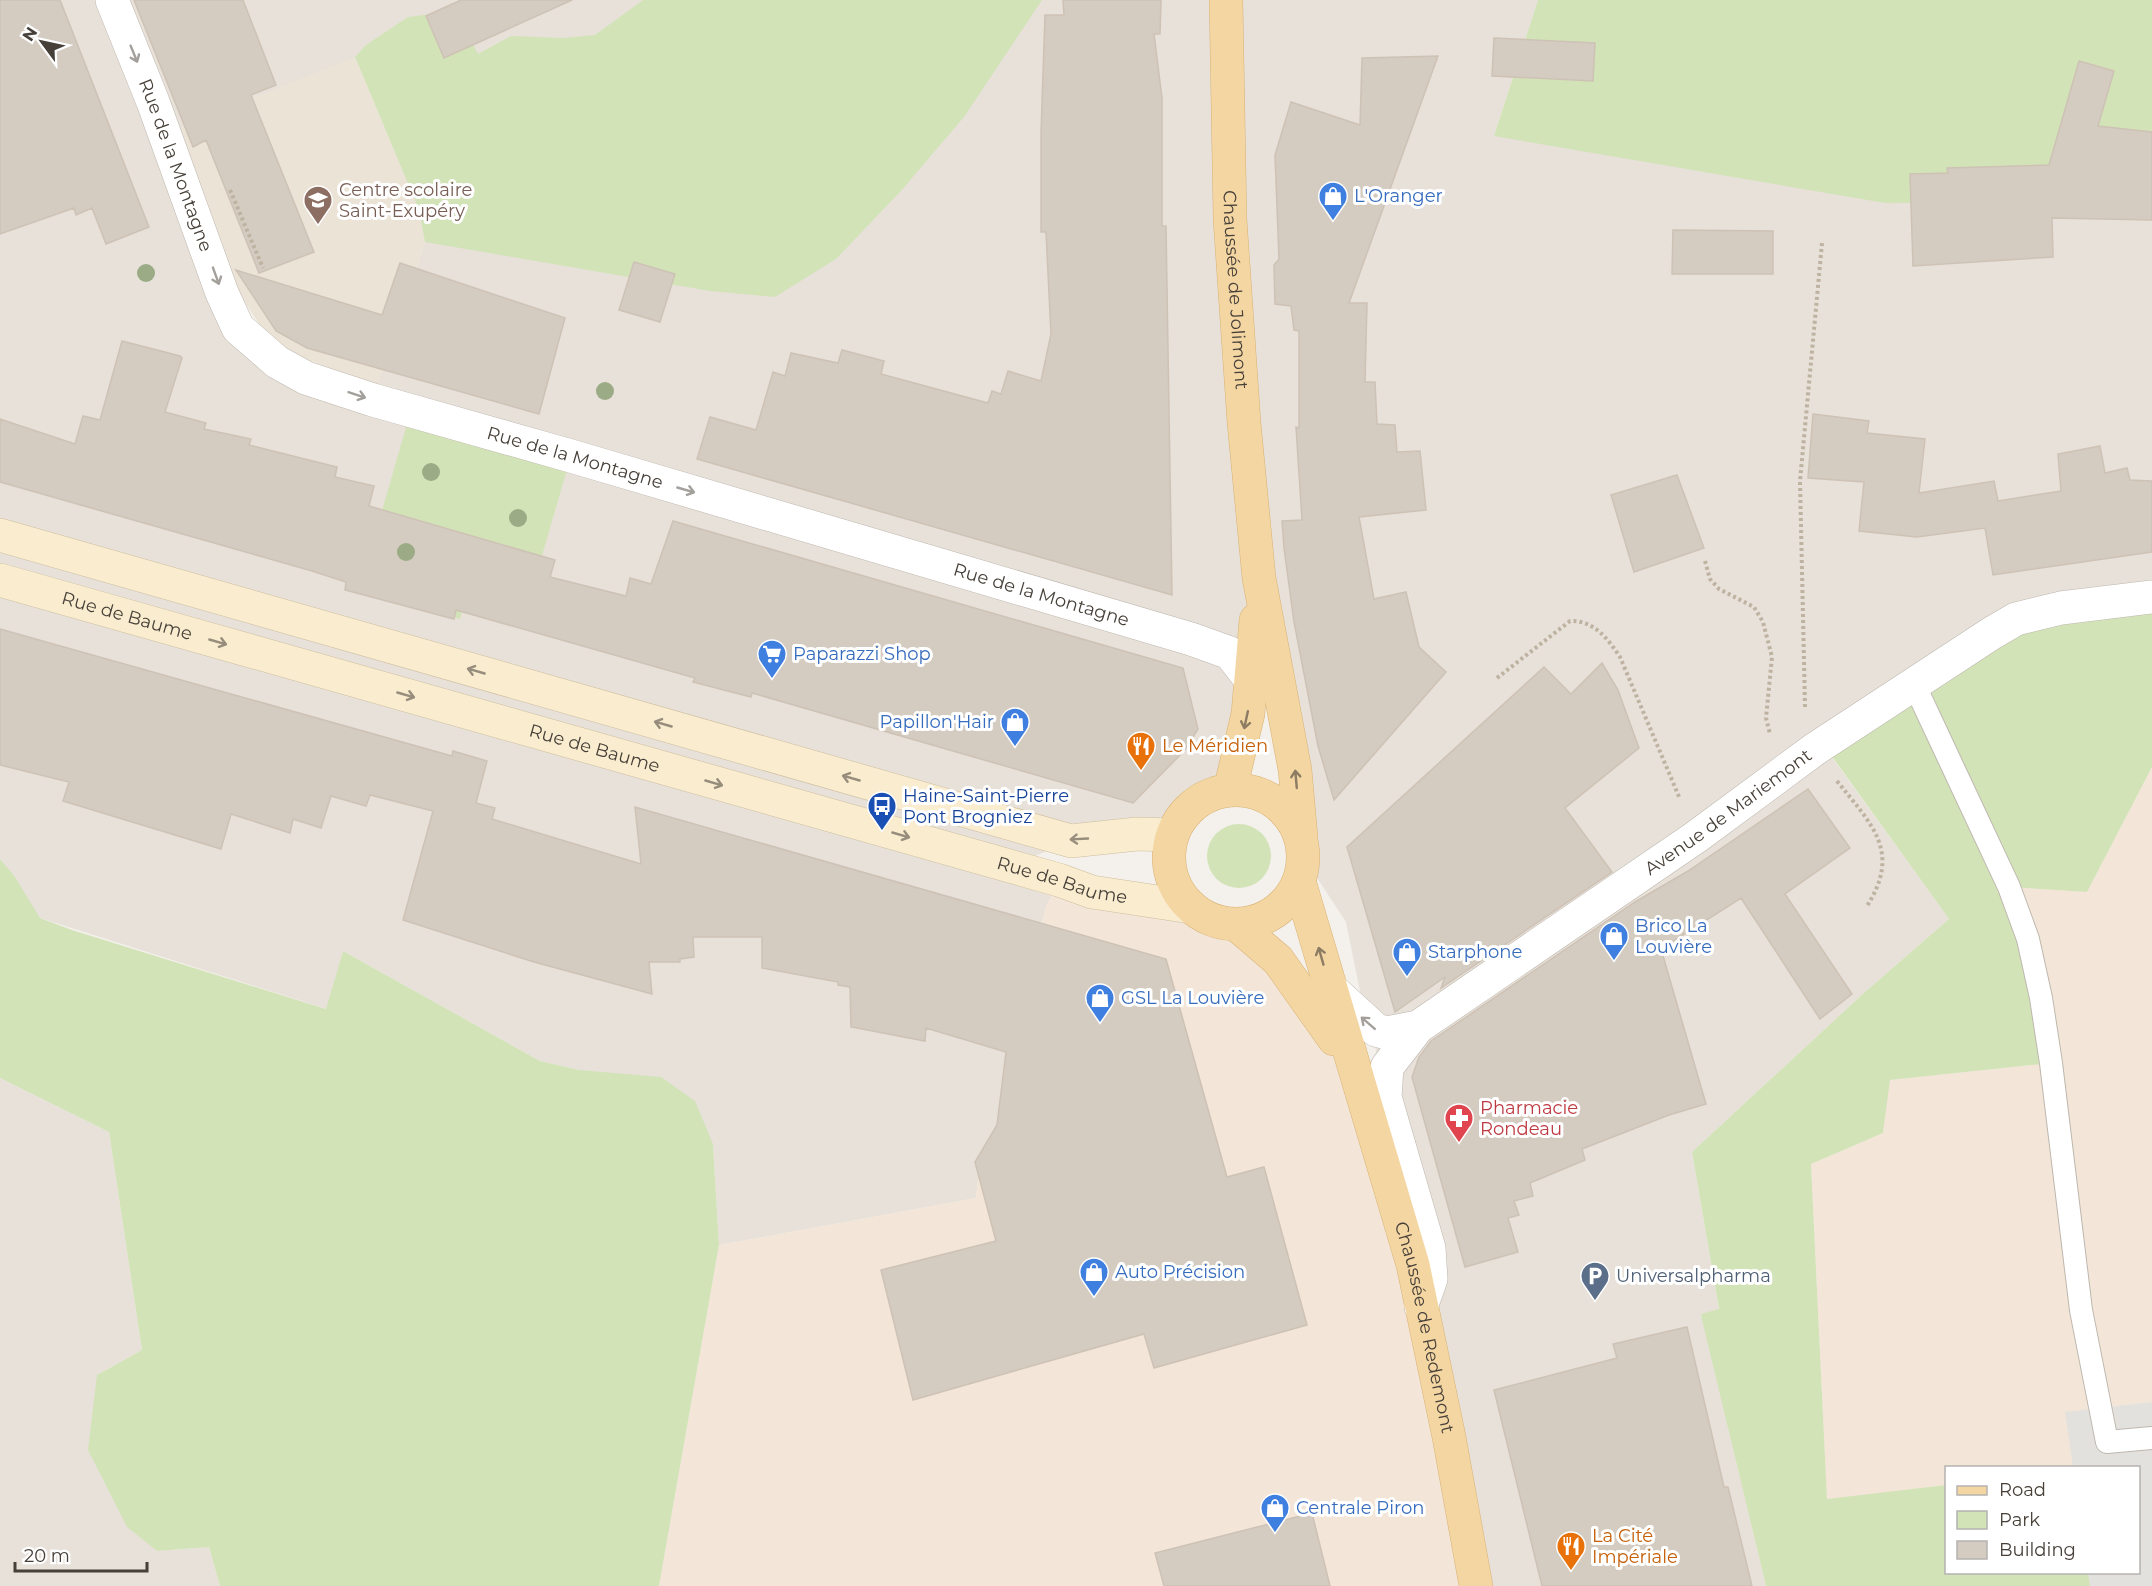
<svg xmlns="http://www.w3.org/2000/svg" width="2152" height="1586" font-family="Montserrat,sans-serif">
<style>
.residential{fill:#e7e1d9;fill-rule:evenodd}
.commercial{fill:#f3e6d8}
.education{fill:#ebe3d6}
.green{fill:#d3e3b8}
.parking{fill:#e3e1de}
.building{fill:#d4cbc1;stroke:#cec2b5;stroke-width:1.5}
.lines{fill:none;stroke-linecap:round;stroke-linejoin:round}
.lane-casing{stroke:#beb7ae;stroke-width:24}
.street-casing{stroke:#beb7ae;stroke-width:34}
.secondary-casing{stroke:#cebe9f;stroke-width:34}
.primary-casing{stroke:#d8b274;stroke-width:34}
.path{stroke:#beb2a1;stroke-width:4;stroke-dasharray:3 3;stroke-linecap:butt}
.lane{stroke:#fff;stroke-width:22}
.street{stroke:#fff;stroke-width:33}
.secondary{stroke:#f9eccf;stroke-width:33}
.primary{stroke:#f4d6a3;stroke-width:33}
.tree{fill:#9aab85}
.oneway{stroke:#a3a09c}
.oneway2{stroke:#978d7c}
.oneway3{stroke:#8c7c63}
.labels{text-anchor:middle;stroke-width:6;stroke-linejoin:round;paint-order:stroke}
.street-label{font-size:18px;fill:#474039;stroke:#fff}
.education-label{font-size:18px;fill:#785e54;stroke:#fff;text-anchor:start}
.shop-label{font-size:18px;fill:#366cbe;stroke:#fff;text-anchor:start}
.food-label{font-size:18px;fill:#c56008;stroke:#fff;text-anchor:start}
.transit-label{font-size:18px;fill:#164399;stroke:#fff;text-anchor:start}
.health-label{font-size:18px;fill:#be3a42;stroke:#fff;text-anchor:start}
.service-label{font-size:18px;fill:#4e5e75;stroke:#fff;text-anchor:start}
</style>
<rect width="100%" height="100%" fill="#f4f0eb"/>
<path class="residential" d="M0,0H1538L1494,136L2152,194V597L1823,745L1949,919L1865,992L1692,1152L1719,1310L1701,1314L1766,1586H1483L1375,1046L1366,1021L1346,922L1304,858L1260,581L1219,792L1207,796L1184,814L1172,835L1071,841L1011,866L1059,880L1046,907L1028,973L1009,1125L980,1161L976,1198L719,1245L713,1144L579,1070L540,1061L343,951L327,1009L40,918L0,859ZM356,58L419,210L425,242L372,400L238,328L191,123Z
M0,1078L109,1132L142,1350L97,1375L157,1551L209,1547L220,1586H0Z"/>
<path class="commercial" d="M2152,767V1586L2138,1572V1468H1946V1485L1827,1500L1811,1164L1883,1133L1889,1080L2051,1063L2009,887L2087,892Z
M1059,880L1191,907L1215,921L1237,925L1354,1073L1483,1586H659L719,1245L976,1198L980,1161L1009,1125L1028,973L1046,907Z"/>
<path class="education" d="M355,57L419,210L425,242L377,386L285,351L263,330L240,295L179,128Z"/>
<path class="green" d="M643,0H1042L964,117L900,192L836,259L775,297L710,291L425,242L419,210L355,57L366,45L408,17L456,11L478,54L511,36L563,38L595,35Z
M1538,0H2152V194L2100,202L1885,203L1494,136Z
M411,410L571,456L541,559L483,542L460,619L359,590Z
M2152,597V767L2087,892L2010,887L2051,1063L1890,1080L1883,1133L1811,1164L1827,1499L1946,1485V1572L2121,1573L2122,1586H1766L1702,1320L1701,1314L1719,1309L1692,1152L1865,992L1949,919L1823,744L1992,633Z
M1207 856a32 32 0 1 1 64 0a32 32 0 1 1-64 0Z
M0,859L15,877L40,918L72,930L326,1009L343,951L540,1061L579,1070L661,1077L695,1101L713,1144L719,1245L659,1586H220L209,1547L157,1551L127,1527L88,1450L97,1375L142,1350L109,1132L0,1078Z"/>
<path class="parking" d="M2152,1402V1586H2090L2088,1573L2138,1572V1468L2073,1467L2065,1412Z"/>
<path class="building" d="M0,0H60L149,227L106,244L92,208L76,215L74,208L0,234Z
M134,0H243L276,85L251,95L314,252L259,273L206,140L193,147Z
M461,0H572L444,58L426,16Z
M1063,0H1161L1160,34H1154L1162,98V226H1166L1172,595L697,459L710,417L756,430L773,372L785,376L791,353L838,363L842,350L884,361L881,374L988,403L992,391L1001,394L1008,371L1041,381L1051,334L1046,232H1041V133L1045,15H1064Z
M1494,38L1595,43L1593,81L1492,76Z
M1438,56L1349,303H1367L1365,382H1375L1377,424L1395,425L1397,452L1420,451L1426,510L1359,517L1374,599L1406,592L1419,647L1446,672L1334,800L1318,746L1294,622L1284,548L1282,521L1302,520L1296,427L1299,428V331L1294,330L1291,306L1275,304L1274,265L1279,259L1275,155L1291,102L1360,125L1362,58Z
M2079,61L2114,71L2098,126L2152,132V220L2052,218L2053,257L1913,266L1910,174L1948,173L1947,168L2049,165Z
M1673,230L1773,231V274H1672Z
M634,262L675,274L660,322L619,310Z
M400,263L565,318L539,414L307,348L276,331L236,270L382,315Z
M122,341L180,356L182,358L165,412L206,423L204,429L251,439L249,445L337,467L335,477L374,486L369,506L555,560L550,577L626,596L630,578L651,584L673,521L1183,668L1198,729L1184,751L1133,803L752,693L751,697L693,682L695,678L456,610L454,619L345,590L346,582L312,571L0,482V419L75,444L83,416L100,420Z
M1813,414L1869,421L1867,433L1925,439L1919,493L1994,481L1998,501L2061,491L2058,454L2100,446L2105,473L2127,468L2130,480L2152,481V552L1993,575L1985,528L1917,537L1859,531L1864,482L1808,478Z
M1677,475L1704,548L1634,572L1611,495Z
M0,629L452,756L453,751L487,761L476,803L495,808L492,819L641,864L635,807L1166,959L1227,1177L1264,1167L1307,1325L1154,1368L1144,1334L913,1400L881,1270L996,1241L975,1162L997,1125L1006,1052L926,1028L925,1041L851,1027L850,987L838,985V982L762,968V937H693L694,957L680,959V962H649L652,994L534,962L403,920L433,811L370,795L366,806L331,796L321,828L293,819L290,833L231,814L221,849L63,801L69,782L0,765Z
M1602,663L1618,690L1639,748L1565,808L1612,872L1441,988L1445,977L1395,1012L1347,847L1544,667L1571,694Z
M1808,789L1850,848L1785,894L1852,994L1820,1019L1741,898L1661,949L1706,1104L1669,1115L1582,1149L1585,1160L1530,1183L1533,1196L1514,1201L1519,1215L1508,1218L1518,1252L1465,1267L1412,1077L1419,1057L1431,1041L1635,902L1688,871Z
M1687,1327L1724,1487H1728L1752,1586H1542L1494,1390L1617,1358L1613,1344Z
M1312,1513L1330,1586H1164L1155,1553Z"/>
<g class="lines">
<g class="lane-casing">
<path id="lane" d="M1914,684L2009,887L2028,939L2041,998L2051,1063L2081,1310L2107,1442L2152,1438"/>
</g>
<g class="street-casing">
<g id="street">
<path id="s1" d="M112,0L153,102L222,293L238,328L277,362L306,378L373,400L571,456L1191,639L1230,653L1251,680"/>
<path id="s2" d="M1329,987L1376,1030L1387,1033L1418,1027L1696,837L1815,749L1992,633L2016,619L2061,608L2152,597"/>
<path d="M1418,1027L1387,1067L1385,1097L1429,1248L1431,1279L1421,1307"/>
</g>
</g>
<g class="secondary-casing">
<g id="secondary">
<path d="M0,535L1071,841L1137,834L1172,835"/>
<path id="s3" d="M0,580L1059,880L1092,892L1191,907"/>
</g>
</g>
<g class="primary-casing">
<g id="primary">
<path id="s4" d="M1226,0L1230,219L1244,423L1259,578L1295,770L1301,837"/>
<circle cx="1236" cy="857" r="67"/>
<path d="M1230,790L1248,714L1256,620"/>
<path id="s5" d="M1299,881L1413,1265L1449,1437L1476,1586"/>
<path d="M1237,925L1278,960L1334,1039"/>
</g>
</g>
<path class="path" d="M230,190L263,268
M1705,561L1710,579L1719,589L1754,607L1763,622L1772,657L1766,718L1770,734
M1497,678L1570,621C1594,620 1608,639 1620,657L1680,799
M1805,707L1800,481L1822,243
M1837,781C1871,824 1902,851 1867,906"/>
<use href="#lane" class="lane"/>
<use href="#street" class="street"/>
<use href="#secondary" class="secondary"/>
<use href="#primary" class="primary"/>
</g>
<g class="tree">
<circle cx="146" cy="273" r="9"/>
<circle cx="605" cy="391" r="9"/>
<circle cx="431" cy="472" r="9"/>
<circle cx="518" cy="518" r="9"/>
<circle cx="406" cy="552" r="9"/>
</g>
<defs><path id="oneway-shaft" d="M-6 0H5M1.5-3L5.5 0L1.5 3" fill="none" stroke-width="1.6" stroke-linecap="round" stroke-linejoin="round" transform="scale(1.5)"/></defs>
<g class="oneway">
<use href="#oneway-shaft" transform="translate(134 54) rotate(68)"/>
<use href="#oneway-shaft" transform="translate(216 276) rotate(70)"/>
<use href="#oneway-shaft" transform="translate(357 395) rotate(18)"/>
<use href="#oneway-shaft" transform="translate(686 490) rotate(16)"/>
<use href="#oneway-shaft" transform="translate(1368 1023) rotate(-139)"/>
</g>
<g class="oneway2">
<use href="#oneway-shaft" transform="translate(218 642) rotate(16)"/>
<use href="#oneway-shaft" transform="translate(476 671) rotate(-164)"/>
<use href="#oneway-shaft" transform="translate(406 695) rotate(16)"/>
<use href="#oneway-shaft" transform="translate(663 724) rotate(-164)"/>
<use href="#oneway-shaft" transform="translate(851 778) rotate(-164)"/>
<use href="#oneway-shaft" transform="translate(714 783) rotate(16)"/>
<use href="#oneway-shaft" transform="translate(901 835) rotate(16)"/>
<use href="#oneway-shaft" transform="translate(1079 839) rotate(177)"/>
</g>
<g class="oneway3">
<use href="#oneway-shaft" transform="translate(1246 720) rotate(102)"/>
<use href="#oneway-shaft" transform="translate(1296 779) rotate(-95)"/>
<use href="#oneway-shaft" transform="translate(1321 956) rotate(-106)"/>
</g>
<defs>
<g id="shop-pin" transform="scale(1.5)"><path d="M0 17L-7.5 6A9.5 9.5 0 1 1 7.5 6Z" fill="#3f7fe0" stroke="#fff"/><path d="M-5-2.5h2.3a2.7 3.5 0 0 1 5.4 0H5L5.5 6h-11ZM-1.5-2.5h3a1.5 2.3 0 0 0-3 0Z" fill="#fff"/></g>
<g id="school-pin" transform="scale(1.5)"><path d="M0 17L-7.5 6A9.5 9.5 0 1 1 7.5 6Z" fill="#8d6e63" stroke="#fff"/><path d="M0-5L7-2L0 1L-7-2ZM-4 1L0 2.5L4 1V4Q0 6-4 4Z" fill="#fff"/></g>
<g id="supermarket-pin" transform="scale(1.5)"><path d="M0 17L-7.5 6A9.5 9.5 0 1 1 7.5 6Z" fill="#3f7fe0" stroke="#fff"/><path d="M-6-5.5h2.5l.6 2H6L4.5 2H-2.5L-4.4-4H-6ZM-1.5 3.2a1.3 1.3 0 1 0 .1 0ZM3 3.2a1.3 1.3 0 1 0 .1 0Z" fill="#fff"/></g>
<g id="restaurant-pin" transform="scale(1.5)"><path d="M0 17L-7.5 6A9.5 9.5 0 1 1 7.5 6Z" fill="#e8710a" stroke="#fff"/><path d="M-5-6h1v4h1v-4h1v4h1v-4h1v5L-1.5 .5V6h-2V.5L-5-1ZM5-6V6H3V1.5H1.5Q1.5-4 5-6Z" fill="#fff"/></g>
<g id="bus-pin" transform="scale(1.5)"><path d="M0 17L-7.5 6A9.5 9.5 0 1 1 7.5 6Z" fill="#1a4fb4" stroke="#fff"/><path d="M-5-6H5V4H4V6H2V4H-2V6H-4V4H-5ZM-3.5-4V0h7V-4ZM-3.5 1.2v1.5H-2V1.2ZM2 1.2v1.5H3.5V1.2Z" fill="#fff"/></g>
<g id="pharmacy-pin" transform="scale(1.5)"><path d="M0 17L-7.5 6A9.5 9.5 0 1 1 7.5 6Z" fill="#e0444e" stroke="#fff"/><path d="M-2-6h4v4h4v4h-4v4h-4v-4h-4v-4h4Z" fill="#fff"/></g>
<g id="parking-pin" transform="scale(1.5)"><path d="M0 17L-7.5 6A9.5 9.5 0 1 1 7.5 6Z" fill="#5c6f8a" stroke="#fff"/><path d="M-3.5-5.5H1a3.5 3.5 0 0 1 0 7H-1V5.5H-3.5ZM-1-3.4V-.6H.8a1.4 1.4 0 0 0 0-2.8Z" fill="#fff"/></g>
</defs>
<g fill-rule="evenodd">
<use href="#shop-pin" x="1333" y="196"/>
<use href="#school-pin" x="318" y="200"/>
<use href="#supermarket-pin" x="772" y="654"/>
<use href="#shop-pin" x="1015" y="722"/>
<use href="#restaurant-pin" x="1141" y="746"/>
<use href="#bus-pin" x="882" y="806"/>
<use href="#shop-pin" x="1614" y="936"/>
<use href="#shop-pin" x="1407" y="952"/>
<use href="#shop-pin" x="1100" y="998"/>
<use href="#pharmacy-pin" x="1459" y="1118"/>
<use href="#shop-pin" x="1094" y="1272"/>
<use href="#parking-pin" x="1595" y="1276"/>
<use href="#shop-pin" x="1275" y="1508"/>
<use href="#restaurant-pin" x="1571" y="1546"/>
</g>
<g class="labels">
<g class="street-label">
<text dy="6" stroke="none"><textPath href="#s1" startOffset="177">Rue de la Montagne</textPath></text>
<text dy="6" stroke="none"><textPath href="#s4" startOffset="290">Chaussée de Jolimont</textPath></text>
<text dy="6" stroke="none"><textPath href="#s1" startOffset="717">Rue de la Montagne</textPath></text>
<text dy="6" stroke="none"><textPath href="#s1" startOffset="1203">Rue de la Montagne</textPath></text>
<text dy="6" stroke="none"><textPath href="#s3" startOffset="132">Rue de Baume</textPath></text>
<text dy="6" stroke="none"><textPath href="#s3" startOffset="618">Rue de Baume</textPath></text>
<text dy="6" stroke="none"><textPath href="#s2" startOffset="484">Avenue de Mariemont</textPath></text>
<text dy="6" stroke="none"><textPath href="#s3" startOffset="1104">Rue de Baume</textPath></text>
<text dy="6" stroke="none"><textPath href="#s5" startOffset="464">Chaussée de Redemont</textPath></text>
</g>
<g class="education-label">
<text x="339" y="196">Centre scolaire<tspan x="339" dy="21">Saint-Exupéry</tspan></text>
</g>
<g class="shop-label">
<text x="1354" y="202">L'Oranger</text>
<text x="793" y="660">Paparazzi Shop</text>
<text x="994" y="728" text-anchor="end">Papillon'Hair</text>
<text x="1635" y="932">Brico La<tspan x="1635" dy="21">Louvière</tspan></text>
<text x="1428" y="958">Starphone</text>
<text x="1121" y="1004">GSL La Louvière</text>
<text x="1115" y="1278">Auto Précision</text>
<text x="1296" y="1514">Centrale Piron</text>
</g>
<g class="food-label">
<text x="1162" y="752">Le Méridien</text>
<text x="1592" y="1542">La Cité<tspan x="1592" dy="21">Impériale</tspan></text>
</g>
<g class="transit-label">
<text x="903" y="802">Haine-Saint-Pierre<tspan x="903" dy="21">Pont Brogniez</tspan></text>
</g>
<g class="health-label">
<text x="1480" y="1114">Pharmacie<tspan x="1480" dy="21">Rondeau</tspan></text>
</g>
<g class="service-label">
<text x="1616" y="1282">Universalpharma</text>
</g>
</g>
<rect x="1945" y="1466" width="195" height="108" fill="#ffffff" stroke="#b5b3b0" stroke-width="1.5"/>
<rect x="1957" y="1486" width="30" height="9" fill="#f4d6a3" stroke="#b5b3b0" stroke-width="1.5"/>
<text x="1999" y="1496" font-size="18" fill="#474039">Road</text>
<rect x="1957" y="1511" width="30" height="18" fill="#d3e3b8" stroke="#b5b3b0" stroke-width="1.5"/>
<text x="1999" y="1526" font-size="18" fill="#474039">Park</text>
<rect x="1957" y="1541" width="30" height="18" fill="#d4cbc1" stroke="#b5b3b0" stroke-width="1.5"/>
<text x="1999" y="1556" font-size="18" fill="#474039">Building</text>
<g transform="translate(42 42) rotate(303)" stroke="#ffffff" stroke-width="4.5" paint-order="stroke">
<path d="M0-4.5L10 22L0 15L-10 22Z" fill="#474039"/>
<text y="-9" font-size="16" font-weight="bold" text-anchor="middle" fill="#474039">N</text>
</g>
<path d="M15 1562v9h132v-9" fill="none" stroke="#474039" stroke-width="3"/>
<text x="24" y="1562" font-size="18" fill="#474039" stroke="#ffffff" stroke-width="4.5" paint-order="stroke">20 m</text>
</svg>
